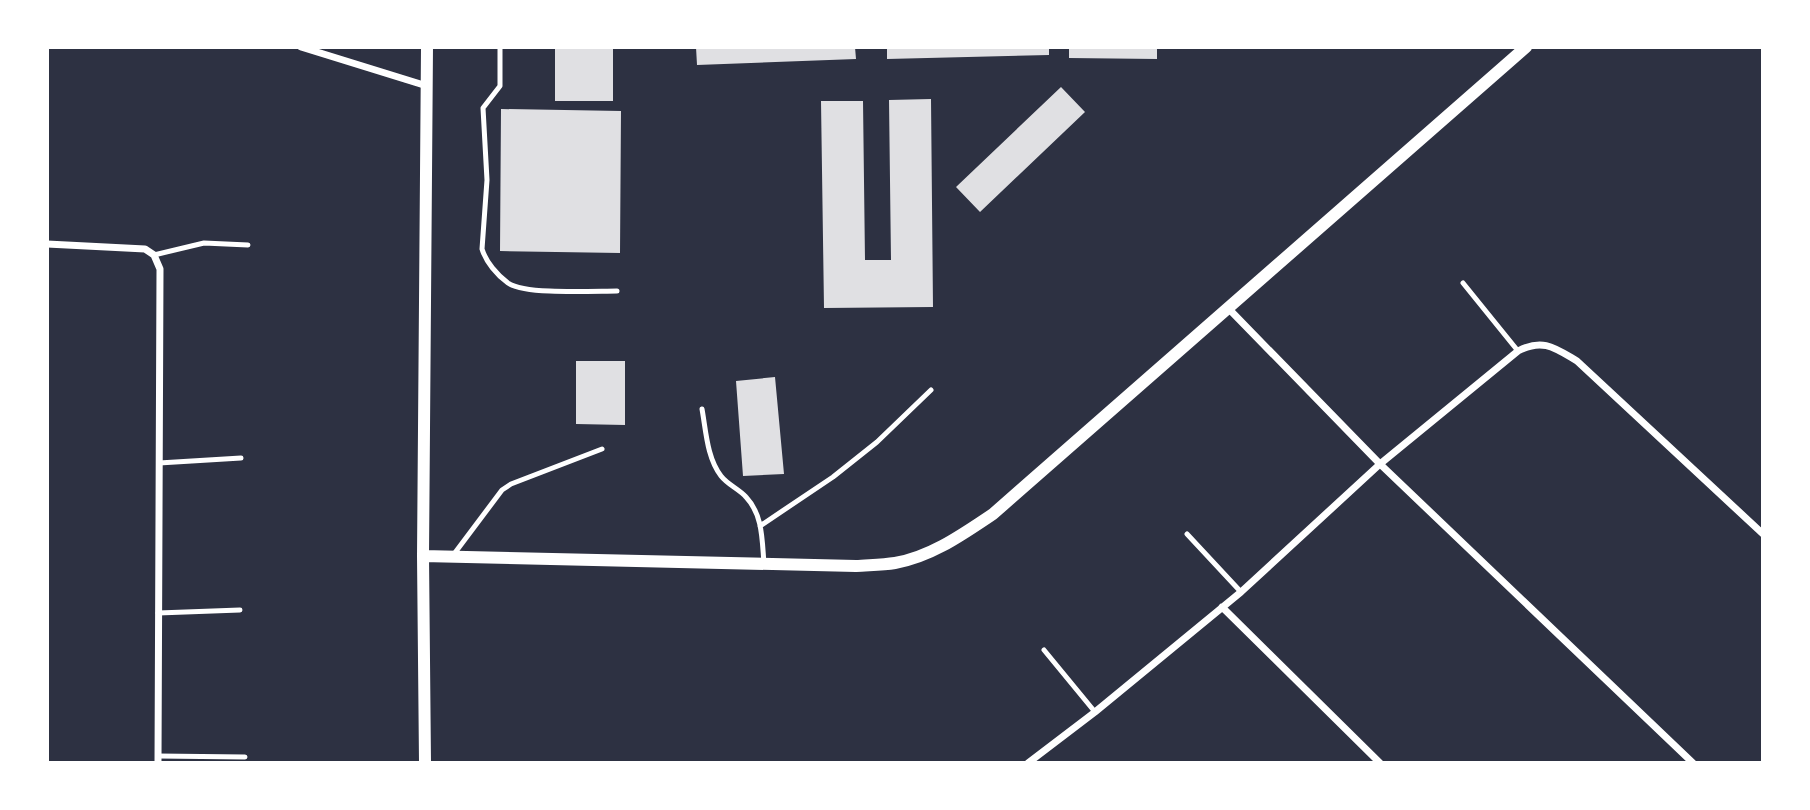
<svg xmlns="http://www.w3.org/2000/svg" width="1810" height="810" font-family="Lato,sans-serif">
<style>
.building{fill:#e0e0e3}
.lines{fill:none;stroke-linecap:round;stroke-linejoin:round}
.service{stroke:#fff;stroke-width:5}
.minor{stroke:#fff;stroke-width:7}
.tertiary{stroke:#fff;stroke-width:12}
</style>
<rect width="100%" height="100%" fill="#2d3142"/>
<path class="building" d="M555,47H613V101H555Z
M696,47H855L856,59L697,65Z
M887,47H1049V55L887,59Z
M1069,47H1157V59L1069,58Z
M1061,87L1085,112L980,212L956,187Z
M931,99L933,307L824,308L821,101H863L865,260H891L889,100Z
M501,109L621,111L620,253L500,251Z
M576,361H625V425L576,424Z
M775,377L784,474L743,476L736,381Z"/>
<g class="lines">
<path class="service" d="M500,47V86L483,108L487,180L482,249C486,262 497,275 508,283C526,295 594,291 617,291
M154,255L204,243L248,245
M1463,283L1518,351
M702,409C706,431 707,458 721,476C728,485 739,489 746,497C763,515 762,540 764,564
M159,463L241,458
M760,526L833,477L877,442L931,390
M1187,534L1241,592
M454,554L502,490L511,484L602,449
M158,613L240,610
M1044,650L1095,712
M158,756L245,757"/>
<path class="minor" d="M301,47L427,86
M47,244L145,249L154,255L160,269L158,763
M1228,308L1380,464L1693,763
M1222,607L1380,763
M1028,763L1095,712L1241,592L1380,464L1518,351C1543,338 1555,348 1577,361L1763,534"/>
<path class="tertiary" d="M423,556L856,566C868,565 882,565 895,563C931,557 963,534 993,514L1526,47
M425,763L423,556L427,47"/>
</g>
<rect width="1810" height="810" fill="none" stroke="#ffffff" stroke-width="98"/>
</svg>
